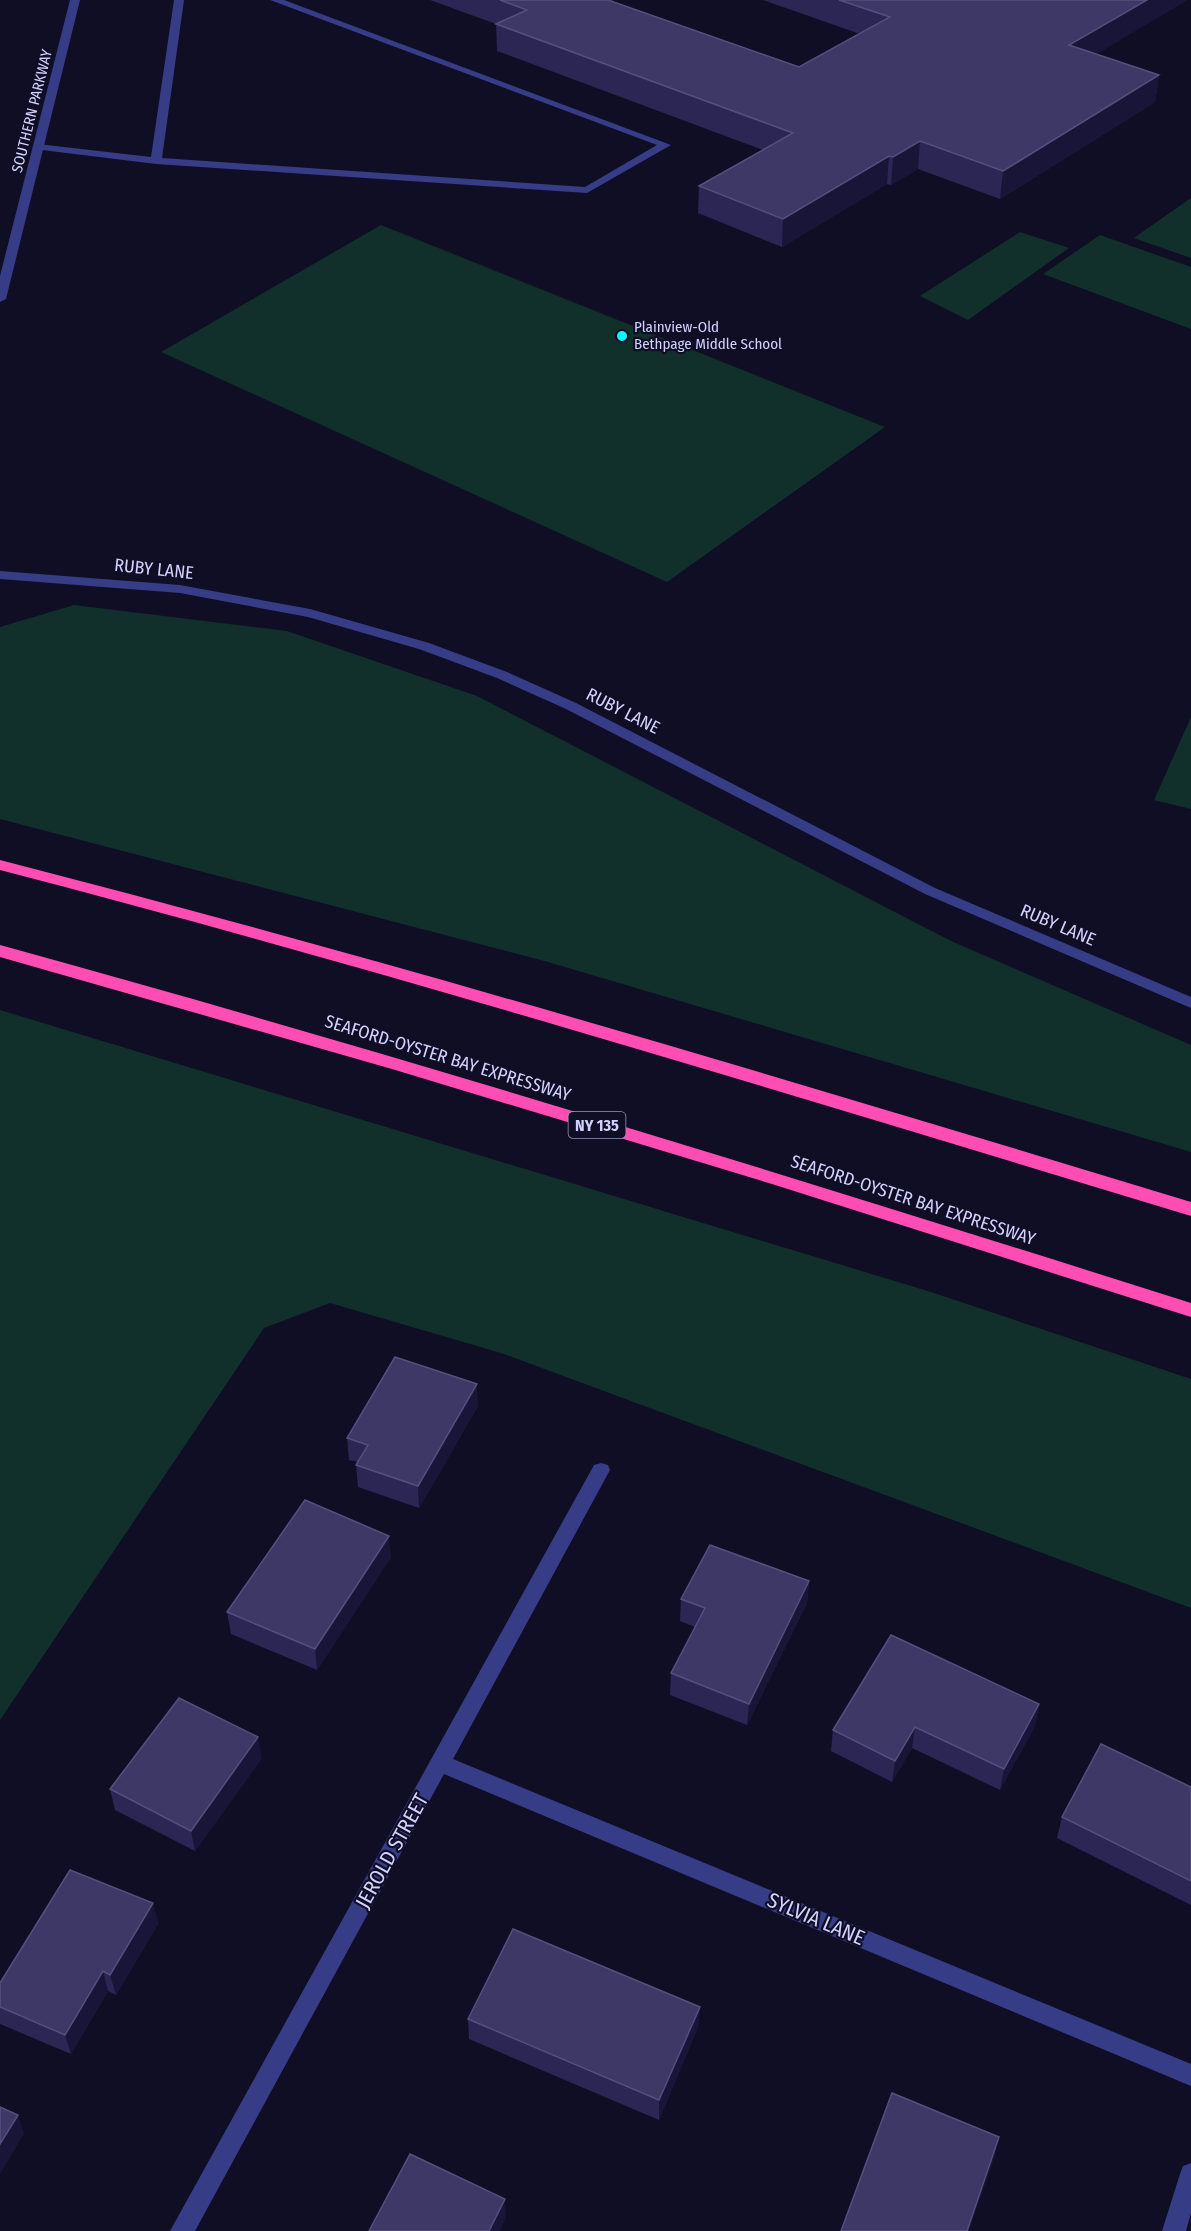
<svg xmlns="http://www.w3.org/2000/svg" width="1191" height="2231" font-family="'Fira Sans Condensed',sans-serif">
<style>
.green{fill:#112f2b}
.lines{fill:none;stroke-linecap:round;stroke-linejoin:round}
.service{fill:#373c86;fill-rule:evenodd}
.minor{fill:#373c86;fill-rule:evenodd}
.tertiary{fill:#373c86;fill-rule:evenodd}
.motorway{fill:#ff4db4;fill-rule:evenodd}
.wall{fill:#2b2654}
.shaded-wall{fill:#181539}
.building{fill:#3d3866;stroke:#54507e;stroke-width:1.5}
.poi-dot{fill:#00fdfd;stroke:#0f0e25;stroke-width:2}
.labels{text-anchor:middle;stroke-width:4.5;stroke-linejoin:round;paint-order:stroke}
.far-street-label{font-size:15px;fill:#d3d2ff;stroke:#0f0e25}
.far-poi-label{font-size:15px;fill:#d3d2ff;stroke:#0f0e25;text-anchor:start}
.shield{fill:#0f0e25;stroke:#9897be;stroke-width:1.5}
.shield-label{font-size:16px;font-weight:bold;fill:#d3d2ff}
.street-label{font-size:18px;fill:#d3d2ff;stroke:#0f0e25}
.near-street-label{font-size:21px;fill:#d3d2ff;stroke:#0f0e25}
</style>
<rect width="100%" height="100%" fill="#0f0e25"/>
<path class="green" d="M1191,198V258L1134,238L1138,235Z
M381,225L885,427L667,582L161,352Z
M1020,232L1069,248L968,320L920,296Z
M1100,235L1191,267V329L1043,274Z
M74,605L287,631L477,696L951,941L1191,1045V1152L548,962L0,819V627Z
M1191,717V809L1154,800Z
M0,1010L931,1292L1191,1379V1608L501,1353L330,1303L264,1328L0,1720Z"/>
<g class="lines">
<path class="service" d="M174,0H184L162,158L585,187L657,145L270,0H284L671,145L587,193L156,164L34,149V145L38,144L151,157Z"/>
<path class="minor" d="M0,571L180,585L310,609L429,643L507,672L576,703L935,888L1191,997V1008L925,894L566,709L497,678L419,649L308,617L180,593L0,579Z
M601,1463L608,1465L610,1470L453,1759L1191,2064V2086L444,1774L195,2231H170L594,1465Z
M1191,2163V2213L1186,2231H1162L1180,2174L1183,2166Z"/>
<path class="tertiary" d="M70,0H80L6,299L0,302V276Z"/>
<path class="motorway" d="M0,860C400,963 796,1082 1191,1202V1216C795,1096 400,974 0,870Z
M0,945C400,1055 796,1178 1191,1303V1317L772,1184L392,1069L0,957Z"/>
</g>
<path class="wall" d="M430,0H614L611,1L799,67L860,34L763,0H1187L1096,54L1159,75L1155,102L1000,199L918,169L891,185L887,184L782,247L698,213L699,186L763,150L497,51L496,24Z
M478,1406L419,1508L358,1487L356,1465L358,1462L349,1460L347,1438Z
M391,1557L317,1670L231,1634L227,1612Z
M809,1581L807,1603L747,1725L670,1695L671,1673L695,1627L680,1621L681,1599Z
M1039,1704L1035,1726L1000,1790L912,1748L892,1782L831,1751L833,1730Z
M262,1758L195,1851L115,1810L110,1789Z
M1191,1787V1905L1057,1838L1062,1817Z
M153,1903L158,1924L116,1995L108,1991L71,2054L0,2024V1983Z
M700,2007L698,2027L659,2120L469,2039L468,2019Z"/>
<path class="shaded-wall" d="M1147,0H1187L1066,72L1069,45Z
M1159,75L1155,102L1000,199L1003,171Z
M920,141L918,169L891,185L893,157Z
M889,156L887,184L782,247L783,219Z
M477,1384L478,1406L419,1508L418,1486Z
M389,1536L391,1557L317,1670L315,1649Z
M809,1581L807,1603L747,1725L749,1704Z
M1039,1704L1035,1726L1000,1790L1004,1769Z
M915,1727L912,1748L892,1782L895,1761Z
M258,1737L262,1758L195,1851L191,1831Z
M153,1903L158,1924L116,1995L110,1975Z
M103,1971L108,1991L71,2054L65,2035Z
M700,2007L698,2027L659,2120V2100Z
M18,2115L24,2134L0,2174V2144Z
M999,2137L995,2156L969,2231H967Z
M505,2199L506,2217L500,2231H489Z"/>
<path class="building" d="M500,0H608L799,67L890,17L839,0H1147L1069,45L1159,75L1003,171L920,141L893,157L889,156L783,219L699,186L793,133L496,24L527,10Z
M395,1357L477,1384L418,1486L356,1465L368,1445L347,1438Z
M305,1500L389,1536L315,1649L227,1612Z
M710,1545L809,1581L749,1704L671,1673L705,1608L681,1599Z
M891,1635L1039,1704L1004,1769L915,1727L895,1761L833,1730Z
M179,1698L258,1737L191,1831L110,1789Z
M1101,1744L1191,1787V1881L1062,1817Z
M70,1870L153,1903L110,1975L103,1971L65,2035L0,2007V1983Z
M513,1929L700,2007L659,2100L468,2019Z
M892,2093L999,2137L967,2231H841Z
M0,2107L18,2115L0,2144Z
M410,2154L505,2199L489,2231H369Z"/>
<circle class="poi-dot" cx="622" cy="336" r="6"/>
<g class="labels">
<g class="far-street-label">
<text transform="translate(32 111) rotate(-76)" y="5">SOUTHERN PARKWAY</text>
</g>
<g class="far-poi-label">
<text x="634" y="332">Plainview-Old<tspan x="634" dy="17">Bethpage Middle School</tspan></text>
</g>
<rect class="shield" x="568.5" y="1112" width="57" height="26" rx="4.5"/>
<g class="shield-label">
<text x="597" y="1131">NY 135</text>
</g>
<g class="street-label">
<text transform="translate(154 569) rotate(6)" y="6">RUBY LANE</text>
<text transform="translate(623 711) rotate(27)" y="6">RUBY LANE</text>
<text transform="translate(1058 925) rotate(23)" y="6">RUBY LANE</text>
<text transform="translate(448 1058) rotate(17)" y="6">SEAFORD-OYSTER BAY EXPRESSWAY</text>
<text transform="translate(913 1200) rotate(18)" y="6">SEAFORD-OYSTER BAY EXPRESSWAY</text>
</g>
<g class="near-street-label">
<text transform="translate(392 1851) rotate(-61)" y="7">JEROLD STREET</text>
<text transform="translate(816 1919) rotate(23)" y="7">SYLVIA LANE</text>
</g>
</g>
</svg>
